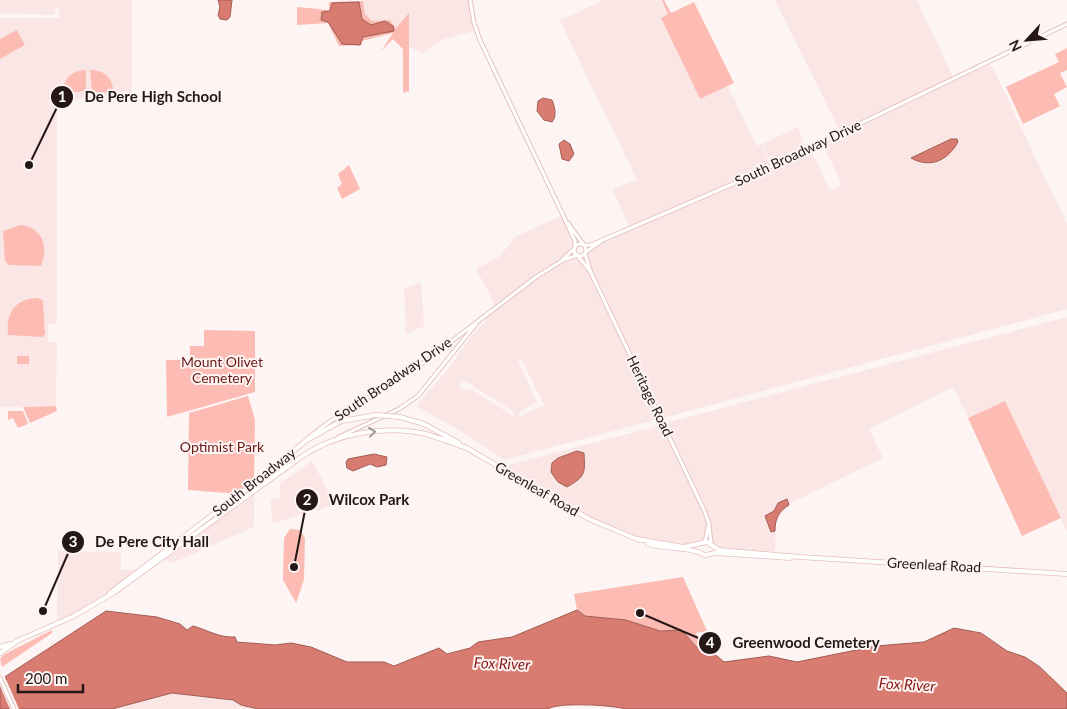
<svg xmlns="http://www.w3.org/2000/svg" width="1067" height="709" font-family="Lato,sans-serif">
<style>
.built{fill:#fae7e5;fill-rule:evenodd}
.green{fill:#fcbcb3}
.water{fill:#d87b70;stroke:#a25d55}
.pier{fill:#fdf5f4}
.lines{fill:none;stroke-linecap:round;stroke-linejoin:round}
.secondary-casing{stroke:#e5c1bc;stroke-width:5}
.primary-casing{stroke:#e5c1bc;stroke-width:5.5}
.secondary{stroke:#fff;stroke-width:3}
.primary{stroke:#fff;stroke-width:4}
.primary-bridge-casing{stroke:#e5c1bc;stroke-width:5.5;stroke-linecap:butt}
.primary-bridge{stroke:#fff;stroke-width:4}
.oneway{stroke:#9c9796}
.labels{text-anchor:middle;stroke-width:4;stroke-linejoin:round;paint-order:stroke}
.street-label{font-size:14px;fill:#241715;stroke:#fdf5f4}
.park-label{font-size:14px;fill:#6b1713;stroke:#fdf5f4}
.water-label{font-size:15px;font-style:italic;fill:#881815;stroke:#fdf5f4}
.leader{fill:none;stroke:#241715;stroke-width:2}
.callout-dot{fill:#241715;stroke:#fdf5f4;stroke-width:2}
.mark-label{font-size:15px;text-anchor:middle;font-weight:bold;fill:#fff}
.callout-label{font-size:15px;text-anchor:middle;font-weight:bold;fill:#241715;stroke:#fdf5f4;stroke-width:4;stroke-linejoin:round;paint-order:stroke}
</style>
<rect width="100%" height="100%" fill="#fdf5f4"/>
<path class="built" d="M0,0H132V99H57V323L48,324V342H57L56,406L0,407V18H60L58,6L54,15L0,13Z
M363,0H468L474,31L441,40L422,54L408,46L409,14L396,29L390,20L372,21L365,14Z
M603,0H662L669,14L661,17L700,99L728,86L757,146L761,144L771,164L630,228L612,189L637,180L559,19L568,17Z
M775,0H917L953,77L840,131Z
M988,65L993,68L1067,224V309L663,418L587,261L586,255L590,251L602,243L741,183L811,150L830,191L842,185L823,144Z
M798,127L805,148L772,164L762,144Z
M558,217L562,218L573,240L571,250L563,260L494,308L492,299L476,269L500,256L515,237Z
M576,256L587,270L658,419L504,460L467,435L416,406L449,368L472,335L486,321L485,318L542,275L571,257ZM521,359L544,405L520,416L519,412L537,402L518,361ZM463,380L514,412L513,416L473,390L460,389L459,384Z
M421,282L424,326L406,334L404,288Z
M1067,317V532L1005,401L968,418L953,387L869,429L883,458L791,503L782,511L776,523L775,553L718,548L712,543L710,520L706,508L665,423Z
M661,425L703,512L706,523V536L703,541L687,546L629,536L604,526L500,467Z
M312,461L336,505L273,523L270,499L280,498V483Z
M254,491V527L170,564L165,557Z
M58,551L121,552V570L141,569L106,597L57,623Z
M172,693L233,700L241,705L258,709H112Z"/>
<path class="green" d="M662,0H664L671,13L694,2L734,83L700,99L661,18L668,14Z
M363,1L365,14L372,21L390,20L396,28L409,13V91L403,93V49L393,39L381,51L393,33L362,41V45L339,46L328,23L297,25V7L329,10V2Z
M17,30L25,45L0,59V39Z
M1067,48V70L1060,73L1067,87L1054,94L1060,106L1023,124L1006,87L1059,62L1055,54Z
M86,70V91L63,93C63,79 72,70 86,70Z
M90,70C104,70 114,78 113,93L92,92Z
M349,165L360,189L342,199L337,188L342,184L338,174Z
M21,225C43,228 49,247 41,266L9,265L5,261L3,231Z
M37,298L43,300L45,334L42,337L8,335C6,314 14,299 37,298Z
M204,330L255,331V392L167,417L166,360H190V346H204Z
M17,356H29V364H17Z
M248,396L255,420L254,483L240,494L188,490L189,413Z
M1005,401L1061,518L1022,536L968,418Z
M56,406L57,411L30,423L23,407Z
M8,411H23L28,424L18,428L13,418L8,420Z
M290,529L300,530L305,538L304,580L296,603L283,580L284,538Z
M683,577L707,631L696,633L704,652L681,630L660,631L626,620L585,616L577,610L574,594Z
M52,630V633L2,667L0,659L3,655Z"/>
<path class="water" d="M218,0H232L230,17L227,20L220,19L218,15L220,7Z
M359,2L362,19L371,25L385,21L393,26L394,31L363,37L360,45L342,44L328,22L321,20L322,12L330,11L332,3Z
M543,98L552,100C555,107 557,116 552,122L544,120L537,111L538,101Z
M951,139H957L958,142C948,160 931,169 911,158Z
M564,140L570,144L574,154L569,161L562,159L559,144Z
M577,451L584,453C585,473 586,476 567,487L558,482L551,472L552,463L558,458Z
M374,454L387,457L386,465L377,467L370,464L353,471L347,468L346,462L348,459Z
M787,499L789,505C779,511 775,518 775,531L771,532L765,516L774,511L778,503Z
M577,610L585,616L626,620L660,631L681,630L699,649L717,656L724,662L769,656L797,662L876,646L924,642L954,628L981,633L1007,651L1025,657L1040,667L1067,693V709H625C612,705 558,702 548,709H258L241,705L233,700L172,693L112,709H0V682L7,679L0,680L106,611L157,617L180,624L187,630L193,626C208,630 219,638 235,637L237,642L275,645L291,643L311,647L347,662H384L394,666L439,648L447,654L470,648L478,642L512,637Z"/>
<path class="pier" d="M4,675L19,709H10L0,686V677Z"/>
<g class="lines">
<g class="secondary-casing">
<path id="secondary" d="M470,0L474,23L480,40L562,213L575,241V248
M568,223L583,244
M574 250a6 6 0 1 1 12 0a6 6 0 1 1-12 0Z
M584,245H591L749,177L1067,24
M586,252L603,240
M585,254L591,273L704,510L709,524L711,544
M578,256L589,270
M563,259L575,248
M339,437L399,409L418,396L476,324
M307,439L329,422L419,366L536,277L563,260L578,255
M703,543L706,538L708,527
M0,678L14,709"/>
</g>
<g class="primary-casing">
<path id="primary" d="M400,417L424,424L459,443
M465,447L589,519L639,540
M637,539L683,547L707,542L719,550L800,557L1067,574
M648,544C667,550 689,546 705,555L716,553L790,558
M110,593L250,486L307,440L341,421L376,415
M0,647L10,644
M0,653L17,641L74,616L115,592L301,457C336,433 384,425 426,434C440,438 453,443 466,448"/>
</g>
<use href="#secondary" class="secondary"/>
<use href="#primary" class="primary"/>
<g class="primary-bridge-casing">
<path id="primary-bridge" d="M376,415L400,417"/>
</g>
<use href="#primary-bridge" class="primary-bridge"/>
</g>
<defs><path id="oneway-chevron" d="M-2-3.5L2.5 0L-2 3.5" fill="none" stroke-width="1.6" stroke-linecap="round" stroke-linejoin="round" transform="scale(1.25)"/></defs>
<use class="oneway" href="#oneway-chevron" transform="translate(372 432) rotate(-7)"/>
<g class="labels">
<g class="street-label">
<text transform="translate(798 153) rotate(-25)" y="5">South Broadway Drive</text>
<text transform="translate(393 379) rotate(-34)" y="5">South Broadway Drive</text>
<text transform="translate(650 396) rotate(64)" y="5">Heritage Road</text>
<text transform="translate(254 482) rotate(-38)" y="5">South Broadway</text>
<text transform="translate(537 489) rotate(30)" y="5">Greenleaf Road</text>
<text transform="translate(934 565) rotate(3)" y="5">Greenleaf Road</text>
</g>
<g class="park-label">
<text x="222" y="367">Mount Olivet<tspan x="222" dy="16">Cemetery</tspan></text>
<text x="222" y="452">Optimist Park</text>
</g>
<g class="water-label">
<text transform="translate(502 664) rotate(2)" y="5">Fox River</text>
<text transform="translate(907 685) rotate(3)" y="5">Fox River</text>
</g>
</g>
<path class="leader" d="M29 165L62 97M294 567L307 500M43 611L73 542M640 613L710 643"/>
<g class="callout-dot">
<circle cx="29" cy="165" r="5"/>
<circle cx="294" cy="567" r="5"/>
<circle cx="43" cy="611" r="5"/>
<circle cx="640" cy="613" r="5"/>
<circle cx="62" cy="97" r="12"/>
<circle cx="307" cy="500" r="12"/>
<circle cx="73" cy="542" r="12"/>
<circle cx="710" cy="643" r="12"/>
</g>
<g class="mark-label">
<text x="62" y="102">1</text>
<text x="307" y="505">2</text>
<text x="73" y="547">3</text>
<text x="710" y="648">4</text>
</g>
<g class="callout-label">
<text x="153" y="102">De Pere High School</text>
<text x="369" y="505">Wilcox Park</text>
<text x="152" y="547">De Pere City Hall</text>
<text x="806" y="648">Greenwood Cemetery</text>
</g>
<g transform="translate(1027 40) rotate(244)" stroke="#fdf5f4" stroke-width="4" paint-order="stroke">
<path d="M0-4L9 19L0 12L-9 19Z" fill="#241715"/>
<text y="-8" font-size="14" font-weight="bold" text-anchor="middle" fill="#241715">N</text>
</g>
<path d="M18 684v8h65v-8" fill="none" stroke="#241715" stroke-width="2.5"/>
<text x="25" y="684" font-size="15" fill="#241715" stroke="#fdf5f4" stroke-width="4" paint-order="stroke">200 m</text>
</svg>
